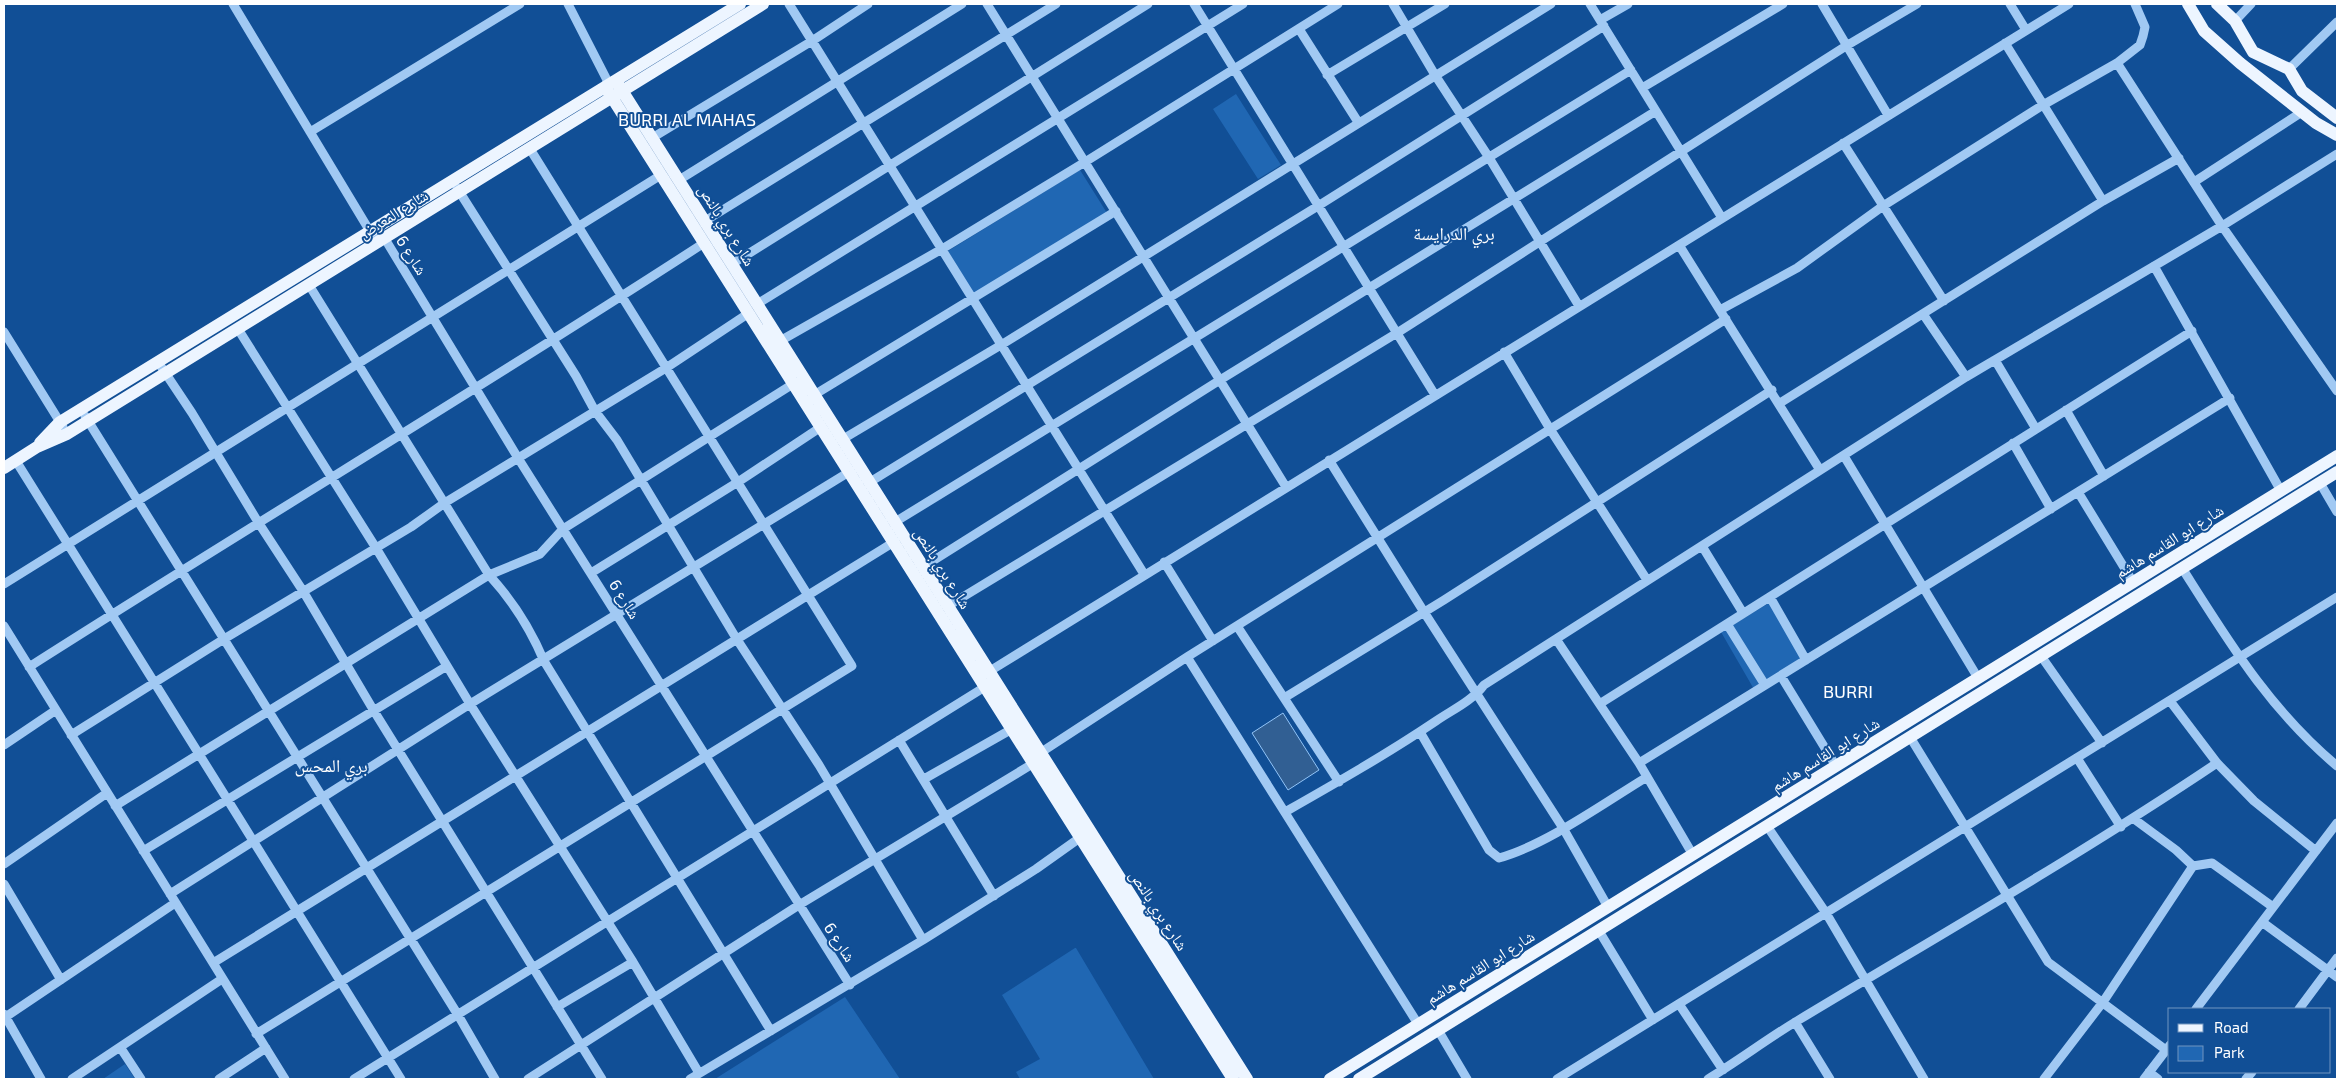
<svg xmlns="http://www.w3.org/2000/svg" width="2341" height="1083" font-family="'Exo 2','Noto Naskh Arabic',sans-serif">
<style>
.green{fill:#2067b3}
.water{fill:#315f93;stroke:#92c4f7}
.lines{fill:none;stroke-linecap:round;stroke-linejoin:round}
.minor{stroke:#a1c9f3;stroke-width:9}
.major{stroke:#edf5ff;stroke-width:12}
.labels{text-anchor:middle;stroke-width:4;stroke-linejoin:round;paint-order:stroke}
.street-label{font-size:16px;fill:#fff;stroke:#114f96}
.neighbourhood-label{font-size:18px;fill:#fff;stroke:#114f96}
</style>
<rect width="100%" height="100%" fill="#114f96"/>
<path class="green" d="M1236,94L1281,165L1258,179L1213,109Z
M1080,170L1107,213L974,294L948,251Z
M1769,603L1805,662L1755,691L1721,632Z
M1075,948H1076L1154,1079H1020L1016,1072L1040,1059L1002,995Z
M845,997L900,1079H715Z
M125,1064L135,1079H103Z"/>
<path class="water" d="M1283,713L1319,770L1288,790L1252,733Z"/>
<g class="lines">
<path class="minor" d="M233,4L377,243
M568,4L607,80L606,88
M789,4L1144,574
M987,4L1286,487
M1194,4L1435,395
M1393,4L1435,75L1488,156L1579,306
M1590,4L1722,218
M1822,4L1888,115
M2010,4L2026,30
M1600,20L1628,4
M2235,21L2251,4
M1299,29L1358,122
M2005,43L2103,201
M2117,63L2222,226L2337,391
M2289,69L2337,22
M1327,75L1445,4
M1642,88L1783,4
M310,132L520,4
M652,138L812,41L868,4
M1843,143L1944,301
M679,180L962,4
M2194,182L2302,112
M457,188L576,376L595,411L617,440L736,638L819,765L923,940
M705,221L1056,4
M382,234L518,458L850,985
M1679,245L1820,470
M732,264L1148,4
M2154,266L2281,491
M309,285L489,575C512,600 531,630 544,661L771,1031
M757,304L1243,4
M1720,310L1797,268L1883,206L2043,105L2117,63L2140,45L2143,36L2145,27L2135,4
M1923,314L1966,377
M238,329L376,548L470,704L633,962L699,1073
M4,332L63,427
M780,341L942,249L1085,162L1338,4
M1504,352L1550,429L1647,580
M1995,360L2036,429
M158,362L192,413L258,522L303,591L374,711L602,1079
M814,395L1116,211
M1780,403L2103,201L2179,158
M2066,410L2104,476
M85,416L458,1015L495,1079
M843,439L1001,345L1551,4
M2013,443L2051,509
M1844,456L1978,678
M1329,460L1424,612L1563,828L1608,907
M16,461C145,666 273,873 401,1079
M870,482L1318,206L1604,26
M2320,483L2337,512
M2078,492L2133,582
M895,522L1631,70
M1702,546L1743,613
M1164,562L1213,641
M923,567L1220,380L1656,111
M2182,568C2229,642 2269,709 2337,766
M591,573L738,482L821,427
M4,584L661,175
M1770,597L1806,660
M948,606L1397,333L1846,46L1917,4
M1727,624L1765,685
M4,626L285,1079
M1237,626L1339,782
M1556,639L1639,763L1693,855
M2041,656L2102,743
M1187,657L1418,1024
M29,667C253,524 481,388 704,243
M985,674L2069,4
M1781,676L1836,766
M1284,698L1444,600L1772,390
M2170,701L2217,763L2254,801L2316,851
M1601,703L2192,331
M1420,732L1489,850L1499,858C1546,845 1604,803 1647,777
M71,735L224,639L411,527L446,502L666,368L749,313
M1910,737L2048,962L2166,1050
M899,740L994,896
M4,745L56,710
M2077,758L2121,827
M1639,763L2230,398
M924,779L1012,729
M115,806L489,575L540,554L563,529L793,384
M1285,812C1336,783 1387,754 1436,721C1452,710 1472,701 1484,685L1966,377L2222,226L2337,154
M2134,819L2176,850L2193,866L2212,863L2273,907
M1767,826L1826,913L1924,1079
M143,851L447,666
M4,864L107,793
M4,884L61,980
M170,894L470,704L849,472
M2262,922L2337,977
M1599,931L1653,1020
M213,963L894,542
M1679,1004L1723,1070
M557,1007L633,962
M2196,1009L2337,823
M2299,1009L2337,958
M4,1014L41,1079
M4,1018L175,903
M1795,1022L1830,1079
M1438,1030L1467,1079
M256,1034L852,666L530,149
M120,1047L141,1079
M2149,1072L2158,1079
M72,1079L222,979
M219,1079L266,1048
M354,1079L988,685
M528,1079L799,905L1034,763L1040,753L1187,657L1726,319
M690,1079L923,940L1036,869L1081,837
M1557,1079L2337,597
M1708,1079C1738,1061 1767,1039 1797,1021C1938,936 2080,855 2217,763
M2044,1079L2103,1002L2193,866
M2144,1079L2170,1045
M2246,1079L2252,1072"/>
<path class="major" d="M2188,4L2204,31L2240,63L2316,123L2337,135
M2217,4L2235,21L2253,52L2289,69L2302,91L2337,118
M616,81L1247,1079
M606,88L1233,1079
M40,443L60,422L740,4
M4,468L37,447L67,434L88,421L763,4
M1330,1079L2337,456
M1359,1079L2337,472"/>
</g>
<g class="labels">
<g class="street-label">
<text transform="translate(393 214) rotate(-32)" y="6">شارع المعرض</text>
<text transform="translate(727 225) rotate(58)" y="6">شارع بري بالنص</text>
<text transform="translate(412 255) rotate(58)" y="6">شارع 6</text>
<text transform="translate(2169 541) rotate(-32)" y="6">شارع ابو القاسم هاشم</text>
<text transform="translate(943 568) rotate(58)" y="6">شارع بري بالنص</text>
<text transform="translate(625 599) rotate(58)" y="6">شارع 6</text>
<text transform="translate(1825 754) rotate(-32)" y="6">شارع ابو القاسم هاشم</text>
<text transform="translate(1159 910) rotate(57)" y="6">شارع بري بالنص</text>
<text transform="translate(840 942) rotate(57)" y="6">شارع 6</text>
<text transform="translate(1480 967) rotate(-32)" y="6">شارع ابو القاسم هاشم</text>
</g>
<g class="neighbourhood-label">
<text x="687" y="126">BURRI AL MAHAS</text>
<text x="1454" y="240">بري الدرايسة</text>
<text x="1848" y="698">BURRI</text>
<text x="331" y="772">بري المحس</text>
</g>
</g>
<rect width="2341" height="1083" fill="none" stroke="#ffffff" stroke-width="10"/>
<rect x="2168" y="1008" width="162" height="65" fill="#114f96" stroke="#7095c0"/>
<rect x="2178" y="1024" width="25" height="8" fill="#edf5ff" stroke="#7095c0"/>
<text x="2214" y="1033" font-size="15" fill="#ffffff">Road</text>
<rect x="2178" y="1046" width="25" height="15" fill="#2067b3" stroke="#7095c0"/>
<text x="2214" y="1058" font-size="15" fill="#ffffff">Park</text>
</svg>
